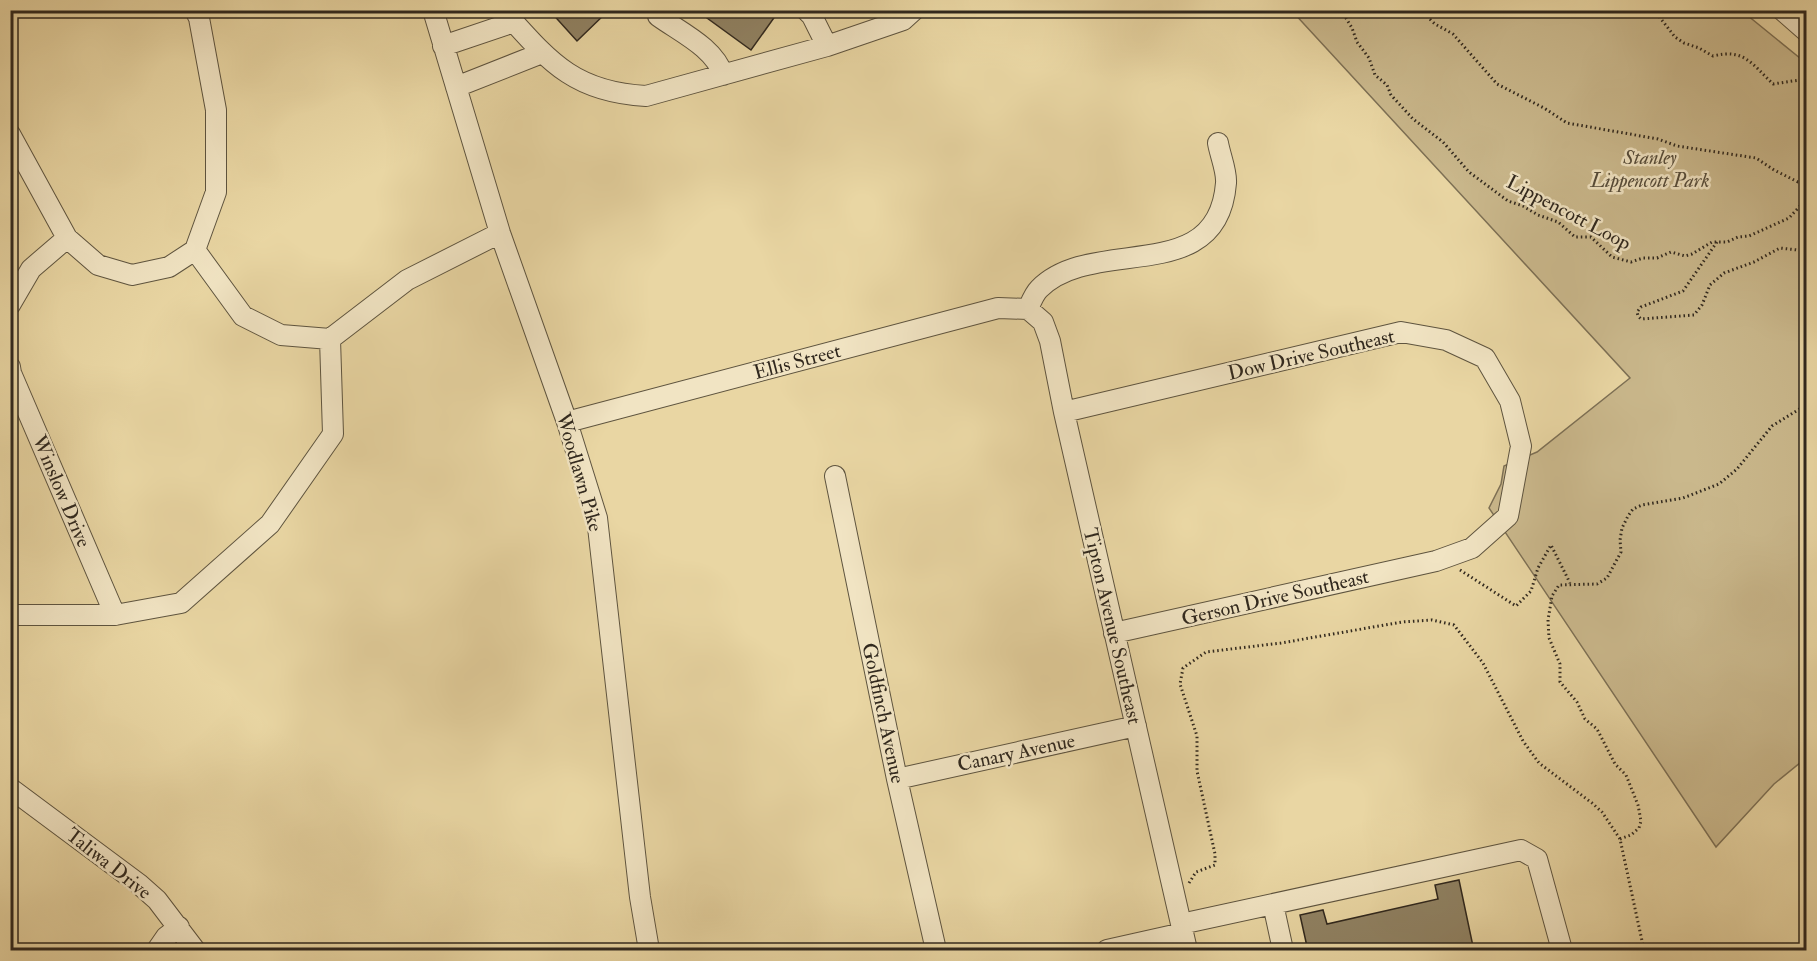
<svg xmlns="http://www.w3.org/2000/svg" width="1817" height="961" font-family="'IM FELL Double Pica',serif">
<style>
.green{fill:#cab88c;stroke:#7d7055;stroke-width:1.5}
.building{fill:#908263;stroke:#30281e;stroke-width:1.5}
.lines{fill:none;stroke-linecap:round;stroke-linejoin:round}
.minor-casing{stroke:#5e543f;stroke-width:22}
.path{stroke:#30281e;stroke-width:3;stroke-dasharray:1.5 3;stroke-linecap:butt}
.minor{stroke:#f1e4c3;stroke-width:20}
.labels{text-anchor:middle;stroke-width:5;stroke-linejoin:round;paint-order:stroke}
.park-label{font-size:20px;font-style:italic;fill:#564c3a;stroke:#f1e4c3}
.street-label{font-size:20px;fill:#30281e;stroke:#f1e4c3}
</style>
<rect width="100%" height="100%" fill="#e9d6a3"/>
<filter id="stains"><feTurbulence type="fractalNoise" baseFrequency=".00333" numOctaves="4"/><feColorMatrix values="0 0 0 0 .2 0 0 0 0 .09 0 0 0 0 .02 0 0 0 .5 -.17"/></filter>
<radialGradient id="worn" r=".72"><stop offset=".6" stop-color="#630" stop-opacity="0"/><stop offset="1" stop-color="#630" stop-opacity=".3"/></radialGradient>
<path class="green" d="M1292,11H1742L1806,63V758L1774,784L1716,847L1489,508L1501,484L1504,466L1537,452L1630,378Z"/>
<path class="building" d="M549,10H609L577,41Z
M696,10H769L776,15L751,50Z
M1459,880L1474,951H1308L1300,915L1323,910L1327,924L1438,899L1435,885Z"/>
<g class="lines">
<g class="minor-casing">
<path id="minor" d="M195,10L199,18L216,110V192L195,250L243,316L281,335L330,339
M433,10L500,233L567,422L597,518L640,897L649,950
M503,10C549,61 573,92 646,96L827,46L903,20L914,10
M806,10L812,16L827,46
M1782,10L1806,31
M658,16C680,32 715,48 723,75
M443,46L514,22
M456,87L542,53
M10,134L67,238L98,265L132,275L169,267L195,250
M10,305L31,269L67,238
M1028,309L1043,322L1050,341L1064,412L1187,950
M1028,309C1031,302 1034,294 1039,289C1093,234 1218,289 1226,183C1227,171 1220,155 1218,143
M10,367L11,373L115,615
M1064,412L1401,332L1446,340L1485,358L1510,401L1521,446L1508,516L1472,548L1436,561L1114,633
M567,422L998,308L1028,309
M835,476L897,779L936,950
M10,615H115L181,603L270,524L333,434L330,339L407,280L500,233
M897,779L1136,726
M10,788L139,884L157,900L195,950
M1273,904L1283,950
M1181,924L1521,850L1537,859L1562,950
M157,950L166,937L179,927
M1107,950L1183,933"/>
</g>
<path class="path" d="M1341,10L1352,28L1357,42L1369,58L1375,75L1387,85L1391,95L1413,119L1443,142L1469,172L1508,201L1523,206L1538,215L1558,222L1575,237H1591L1612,257L1631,262L1643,258H1657L1671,252L1685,256L1692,254L1712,242H1727L1738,237L1749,236L1789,218L1800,206L1806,190
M1420,10L1435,24L1453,34L1497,84L1544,108L1567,123L1658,139L1677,146L1756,158L1774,170L1798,182L1806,180
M1638,10L1658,15L1675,37L1684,43L1699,48L1713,56C1744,48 1752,64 1773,84L1806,79
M1717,242L1683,291L1641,307L1637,312L1638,316L1641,319L1694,315L1702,305L1710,285L1724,273L1754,262L1780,248L1806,251
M1460,570L1516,606L1531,591L1538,568L1551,545L1570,583
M1620,839L1631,835L1639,828L1641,821L1638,805L1626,775L1615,764L1597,729L1585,719L1577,702L1560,682V664L1549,638L1548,620L1552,596L1559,585L1597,584L1607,578L1621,552L1620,540L1622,528L1628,516L1633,509L1642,505L1683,498L1719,484L1737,469L1772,426L1806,405
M1189,883L1196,872L1215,865V854L1197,771V736L1180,684L1183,668L1206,652L1281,643L1402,622L1432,620L1454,625L1483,663L1523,741L1539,763L1592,803L1602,812L1620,839L1644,950"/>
<use href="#minor" class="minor"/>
</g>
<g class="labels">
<g class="park-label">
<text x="1650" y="164">Stanley<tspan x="1650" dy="23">Lippencott Park</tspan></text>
</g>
<g class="street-label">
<text transform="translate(1569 212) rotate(28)" y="7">Lippencott Loop</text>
<text transform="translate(1311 354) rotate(-13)" y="7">Dow Drive Southeast</text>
<text transform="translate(797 361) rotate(-15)" y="7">Ellis Street</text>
<text transform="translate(580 472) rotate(74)" y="7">Woodlawn Pike</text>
<text transform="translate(62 491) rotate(67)" y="7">Winslow Drive</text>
<text transform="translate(1275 597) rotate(-13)" y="7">Gerson Drive Southeast</text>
<text transform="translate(1113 626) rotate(77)" y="7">Tipton Avenue Southeast</text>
<text transform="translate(884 713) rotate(78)" y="7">Goldfinch Avenue</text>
<text transform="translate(1016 752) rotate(-12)" y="7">Canary Avenue</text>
<text transform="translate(109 863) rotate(38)" y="7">Taliwa Drive</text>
</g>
</g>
<rect width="1817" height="961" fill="none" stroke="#e9d6a3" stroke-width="36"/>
<rect x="12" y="12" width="1793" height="937" fill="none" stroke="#30281e" stroke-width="3"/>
<rect x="18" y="18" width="1781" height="925" fill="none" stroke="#30281e" stroke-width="1.5"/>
<rect width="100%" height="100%" filter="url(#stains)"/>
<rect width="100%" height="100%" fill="url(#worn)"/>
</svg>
